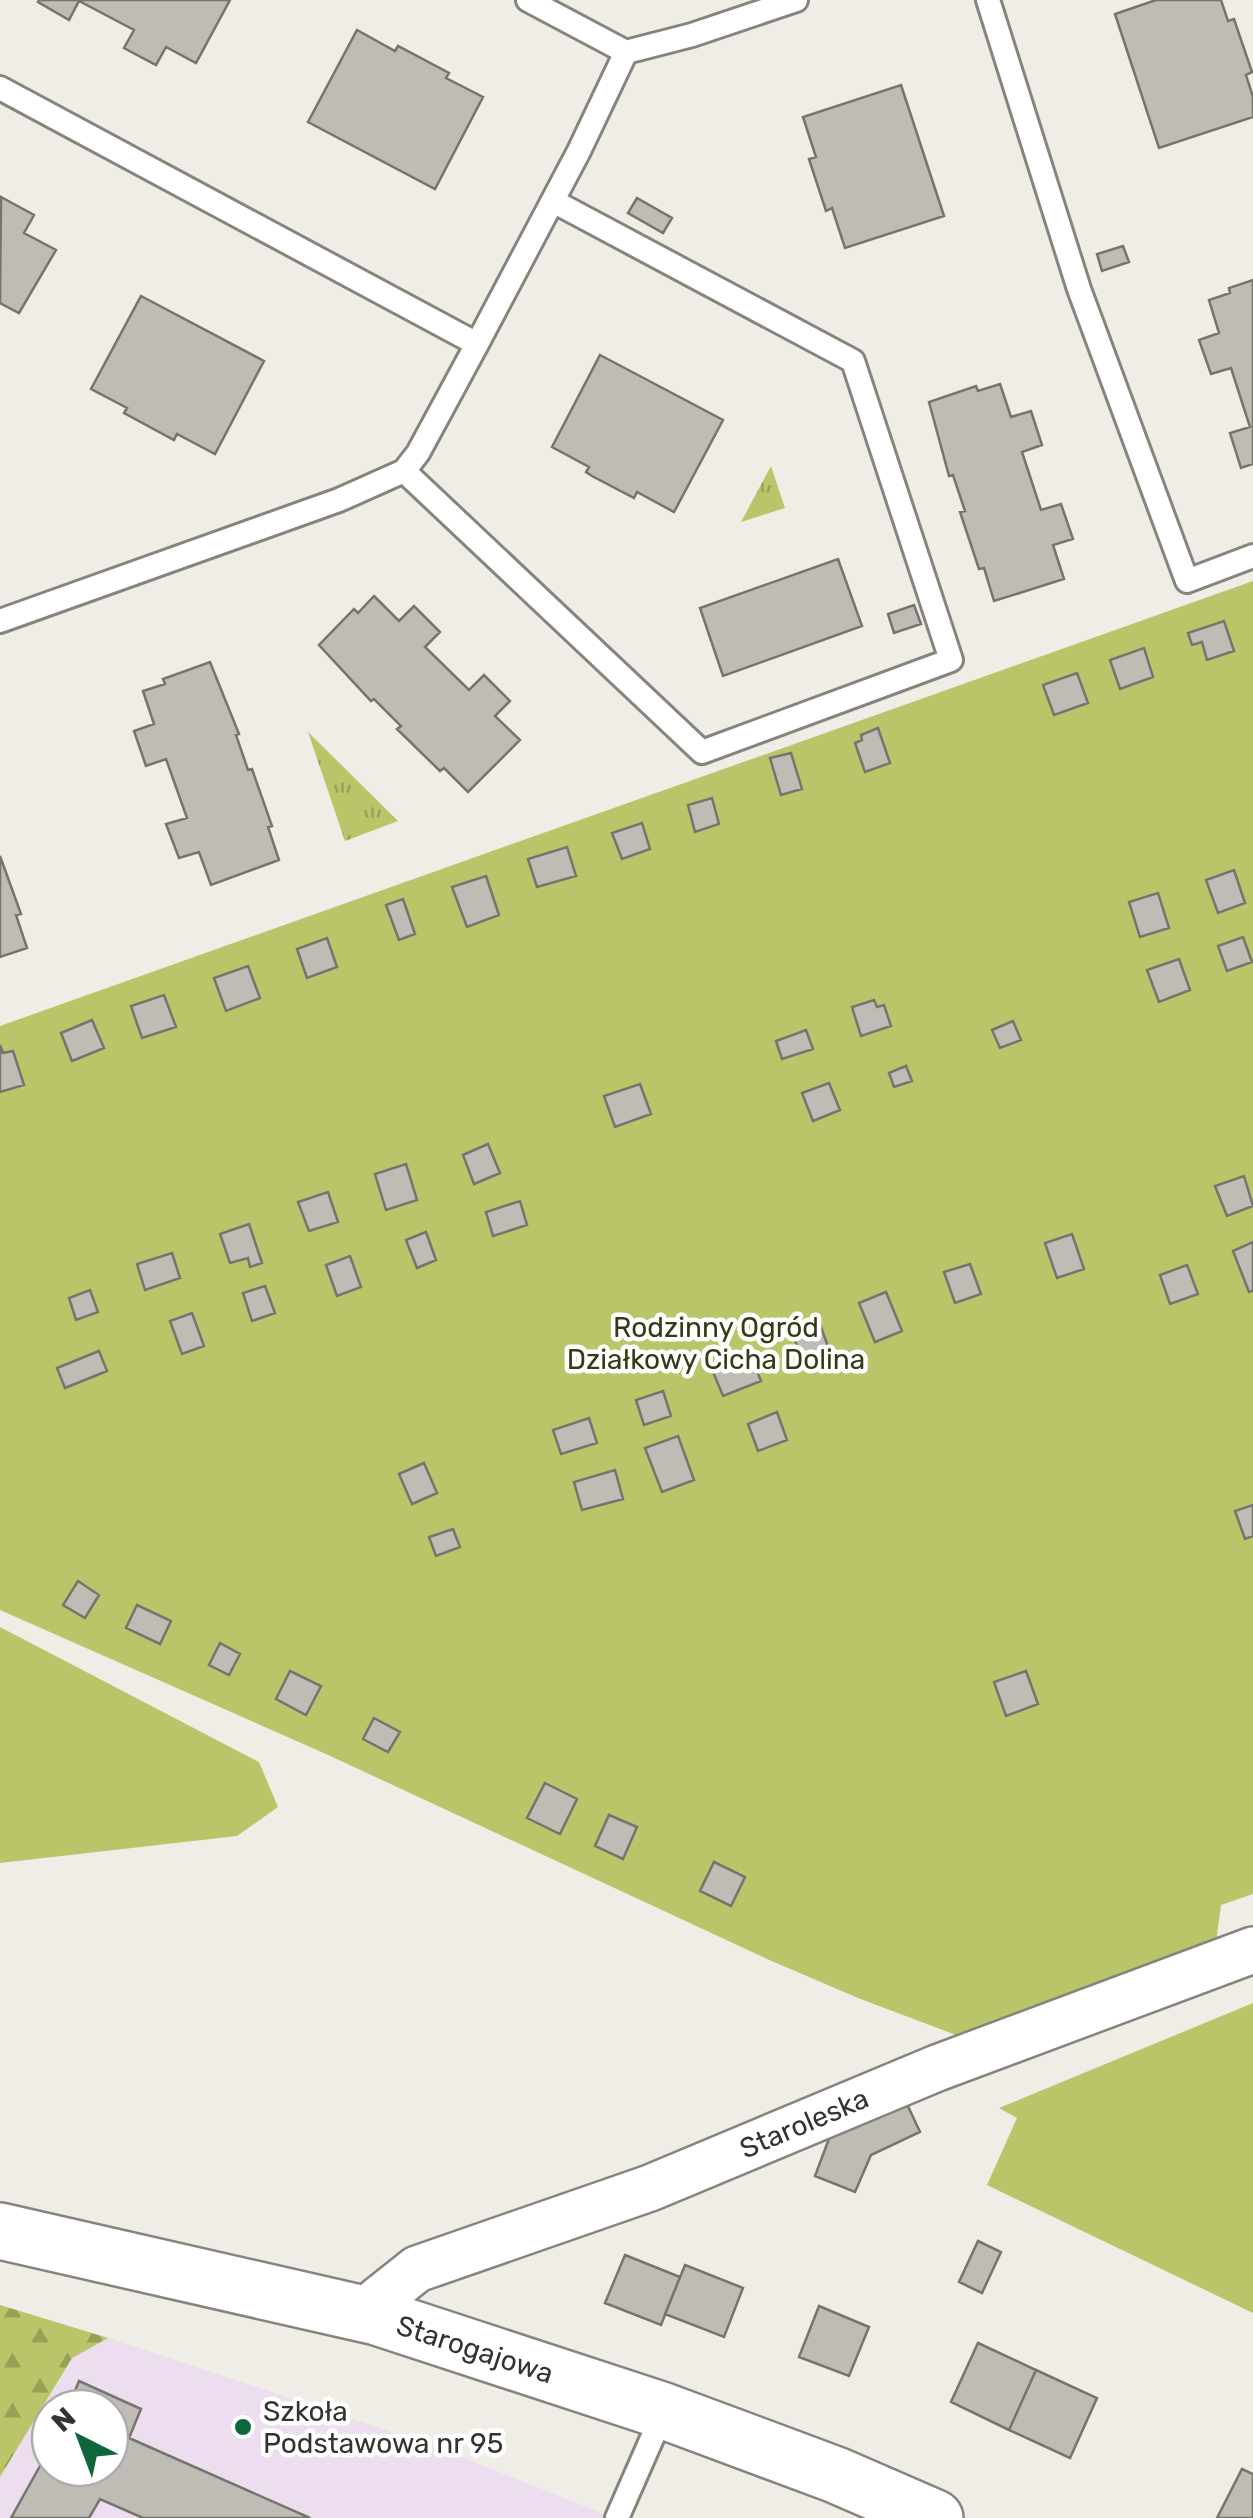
<svg xmlns="http://www.w3.org/2000/svg" width="1253" height="2518" font-family="Rubik,sans-serif">
<style>
.education{fill:#ecddef;fill-rule:evenodd}
.green{fill:#b9c568}
.forest{fill:url(#forest-firs)}
.park{fill:url(#park-tufts)}
.building{fill:#bebcb5;stroke:#76746d;stroke-width:2.5}
.lines{fill:none;stroke-linecap:round;stroke-linejoin:round}
.service-casing{stroke:#85847d;stroke-width:28}
.minor-casing{stroke:#85847d;stroke-width:50}
.tertiary-casing{stroke:#85847d;stroke-width:60}
.service{stroke:#fff;stroke-width:22}
.minor{stroke:#fff;stroke-width:45}
.tertiary{stroke:#fff;stroke-width:55}
.poi-dot{fill:#0d673a;stroke:#fff;stroke-width:4}
.labels{text-anchor:middle;stroke-width:9;stroke-linejoin:round;paint-order:stroke}
.park-label{font-size:28px;fill:#353a12;stroke:#fff}
.street-label{font-size:28px;fill:#343330;stroke:#fff}
.poi-label{font-size:28px;fill:#343330;stroke:#fff;text-anchor:start}
</style>
<defs>
<pattern id="forest-firs" width="22" height="20" patternUnits="userSpaceOnUse" patternTransform="scale(2.5)"><rect width="22" height="20" fill="#b9c568"/><path d="M5 1l3.5 6h-7zM16 11l3.5 6h-7z" fill="#97a156"/></pattern>
<pattern id="park-tufts" width="24" height="20" patternUnits="userSpaceOnUse" patternTransform="scale(2.5)"><rect width="24" height="20" fill="#b9c568"/><path d="M3 7l-1-3M5 7V3M7 7l1-3M15 17l-1-3M17 17v-4M19 17l1-3" fill="none" stroke="#97a156"/></pattern>
</defs>
<rect width="100%" height="100%" fill="#efede5"/>
<path class="education" d="M0,2305L108,2338L436,2447L614,2518H0ZM50,2408H110V2468H50Z"/>
<path class="green" d="M1253,581V1894L1221,1905L1215,1950L964,2038L858,1998L767,1959L326,1754L0,1610V1026Z
M0,1627L259,1762L278,1807L237,1836L0,1863Z
M1253,2003V2313L987,2185L1017,2118L999,2108Z"/>
<path class="forest" d="M0,2305L108,2338L72,2358L0,2477Z"/>
<path class="park" d="M771,466L785,508L741,522Z
M308,732L398,821L345,841Z"/>
<path class="building" d="M39,0H230L196,63L166,47L156,65L124,48L134,30L79,1L69,20L38,2Z
M1156,0H1221L1228,21L1234,19L1252,72L1246,75L1253,97V117L1159,148L1115,14Z
M357,30L395,51L398,46L449,73L446,78L483,97L435,189L308,122Z
M901,85L944,216L845,248L832,208L826,211L809,159L816,157L803,117Z
M1,197L34,215L24,233L56,250L19,313L0,303Z
M637,198L672,218L663,233L628,213Z
M1123,246L1129,262L1102,271L1097,254Z
M1253,280V464L1241,468L1230,433L1250,427L1231,368L1211,374L1199,340L1219,333L1209,300L1230,293L1229,288Z
M141,296L264,361L215,454L177,434L174,440L124,413L127,408L91,389Z
M600,355L723,420L674,512L637,492L634,498L592,476L586,472L589,467L552,447Z
M1000,384L1011,417L1031,411L1042,445L1022,452L1041,510L1061,504L1073,539L1053,545L1064,579L994,601L984,568L979,569L960,512L965,511L953,475L949,476L929,402L976,386L978,391Z
M838,559L862,626L723,676L700,608Z
M374,596L399,621L414,606L440,632L425,647L469,690L484,675L510,701L495,716L520,740L468,792L444,768L440,771L397,729L401,726L374,699L371,701L319,645L354,609L358,613Z
M914,605L921,624L894,633L888,614Z
M1224,621L1234,651L1207,660L1202,642L1192,645L1188,633Z
M1144,648L1153,677L1120,689L1110,660Z
M210,662L239,734L236,735L248,770L252,769L272,826L268,827L279,860L211,885L199,852L179,858L166,824L187,818L166,759L146,766L134,731L154,724L143,691L165,684L163,679Z
M1077,673L1088,703L1054,715L1043,685Z
M878,728L890,763L865,772L855,743L862,740L861,735Z
M791,753L802,789L781,795L770,758Z
M712,798L719,824L695,832L688,805Z
M642,823L650,849L622,859L612,833Z
M567,847L576,876L537,887L528,859Z
M0,856L21,914L16,915L27,948L0,957Z
M1234,870L1245,903L1218,913L1206,880Z
M486,876L499,915L467,927L452,887Z
M1158,893L1169,928L1140,937L1129,902Z
M403,899L415,934L399,940L386,905Z
M1243,937L1252,962L1227,971L1218,946Z
M327,938L337,967L307,978L297,949Z
M1179,959L1190,990L1159,1002L1147,970Z
M248,966L260,998L226,1011L214,978Z
M164,995L176,1027L142,1038L131,1006Z
M874,1000L877,1007L884,1005L891,1026L861,1036L852,1007Z
M92,1020L104,1048L72,1061L61,1033Z
M1013,1021L1021,1040L1000,1048L992,1030Z
M806,1030L813,1049L782,1059L776,1041Z
M0,1045L3,1053L13,1051L24,1085L0,1092Z
M906,1066L912,1081L894,1087L889,1073Z
M829,1083L840,1110L813,1121L802,1093Z
M640,1084L651,1114L615,1127L604,1096Z
M488,1144L500,1173L474,1184L463,1155Z
M406,1164L417,1200L386,1210L375,1174Z
M1244,1176L1253,1206L1227,1216L1215,1186Z
M328,1192L338,1222L309,1231L298,1202Z
M520,1201L527,1225L493,1236L486,1212Z
M249,1224L262,1263L250,1267L248,1258L230,1263L220,1234Z
M426,1232L436,1260L417,1268L406,1240Z
M1072,1234L1084,1269L1057,1278L1045,1243Z
M1253,1242V1291L1249,1292L1233,1251Z
M172,1253L180,1278L145,1290L137,1264Z
M350,1256L361,1287L337,1296L326,1265Z
M970,1264L981,1294L955,1303L944,1272Z
M1187,1265L1198,1294L1170,1304L1160,1275Z
M265,1286L275,1313L252,1321L243,1293Z
M90,1290L98,1312L76,1320L69,1298Z
M886,1292L902,1331L875,1342L859,1303Z
M192,1313L204,1346L182,1354L170,1321Z
M821,1327L831,1355L805,1366L794,1338Z
M99,1351L107,1371L65,1388L57,1368Z
M749,1352L761,1381L723,1396L711,1367Z
M663,1391L671,1416L644,1425L636,1400Z
M777,1412L787,1440L758,1451L748,1424Z
M589,1418L597,1443L561,1454L553,1430Z
M678,1436L694,1480L662,1492L645,1448Z
M424,1463L437,1493L412,1504L399,1474Z
M615,1470L623,1499L582,1510L574,1482Z
M1253,1505V1536L1245,1539L1235,1511Z
M453,1529L460,1547L436,1556L429,1537Z
M78,1581L99,1595L85,1618L63,1605Z
M137,1605L171,1621L160,1644L126,1628Z
M220,1643L240,1654L229,1675L209,1665Z
M290,1671L321,1686L306,1715L276,1699Z
M1026,1671L1038,1704L1006,1716L994,1682Z
M374,1718L400,1732L388,1752L363,1739Z
M545,1783L577,1799L560,1834L527,1818Z
M609,1815L637,1827L623,1859L595,1846Z
M714,1862L745,1877L731,1906L700,1891Z
M906,2102L920,2132L871,2155L855,2192L815,2176L830,2136Z
M978,2241L1001,2252L982,2293L959,2282Z
M625,2255L680,2277L661,2325L605,2303Z
M685,2265L743,2288L724,2337L665,2314Z
M819,2306L869,2327L849,2376L799,2357Z
M978,2343L1036,2370L1009,2430L951,2402Z
M1036,2370L1097,2398L1070,2458L1009,2430Z
M79,2381L141,2409L129,2438L310,2518H143L100,2499L89,2518H11L50,2448V2468H110V2408H68Z
M1242,2469L1253,2474V2518H1217Z"/>
<g class="lines">
<g class="service-casing">
<path id="service" d="M528,0L626,52
M988,0L1079,289L1187,581L1253,556
M0,88L477,344
M404,471L702,752L951,660L853,361L553,201
M0,621L339,500L404,471L418,453L477,344L579,151L626,52L692,35L796,0
M617,2518L664,2411"/>
</g>
<g class="minor-casing">
<path id="minor" d="M377,2317L378,2300L417,2269L650,2188L937,2068L1253,1950"/>
</g>
<g class="tertiary-casing">
<path id="tertiary" d="M0,2231L377,2317L664,2411L836,2475L935,2518"/>
</g>
<use href="#service" class="service"/>
<use href="#minor" class="minor"/>
<use href="#tertiary" class="tertiary"/>
</g>
<circle class="poi-dot" cx="243" cy="2427" r="10"/>
<g class="labels">
<g class="park-label">
<text x="716" y="1337">Rodzinny Ogród<tspan x="716" dy="32">Działkowy Cicha Dolina</tspan></text>
</g>
<g class="street-label">
<text transform="translate(804 2123) rotate(-23)" y="10">Staroleska</text>
<text transform="translate(475 2349) rotate(18)" y="10">Starogajowa</text>
</g>
<g class="poi-label">
<text x="263" y="2421">Szkoła<tspan x="263" dy="32">Podstawowa nr 95</tspan></text>
</g>
</g>
<g transform="translate(80 2438) rotate(318)"><circle r="48" fill="#ffffff" stroke="#aeadac" stroke-width="2.5"/>
<path d="M0-8L18 38L0 25L-18 38Z" fill="#0d673a"/>
<text y="-15" font-size="28" font-weight="bold" text-anchor="middle" fill="#343330">N</text>
</g>
</svg>
